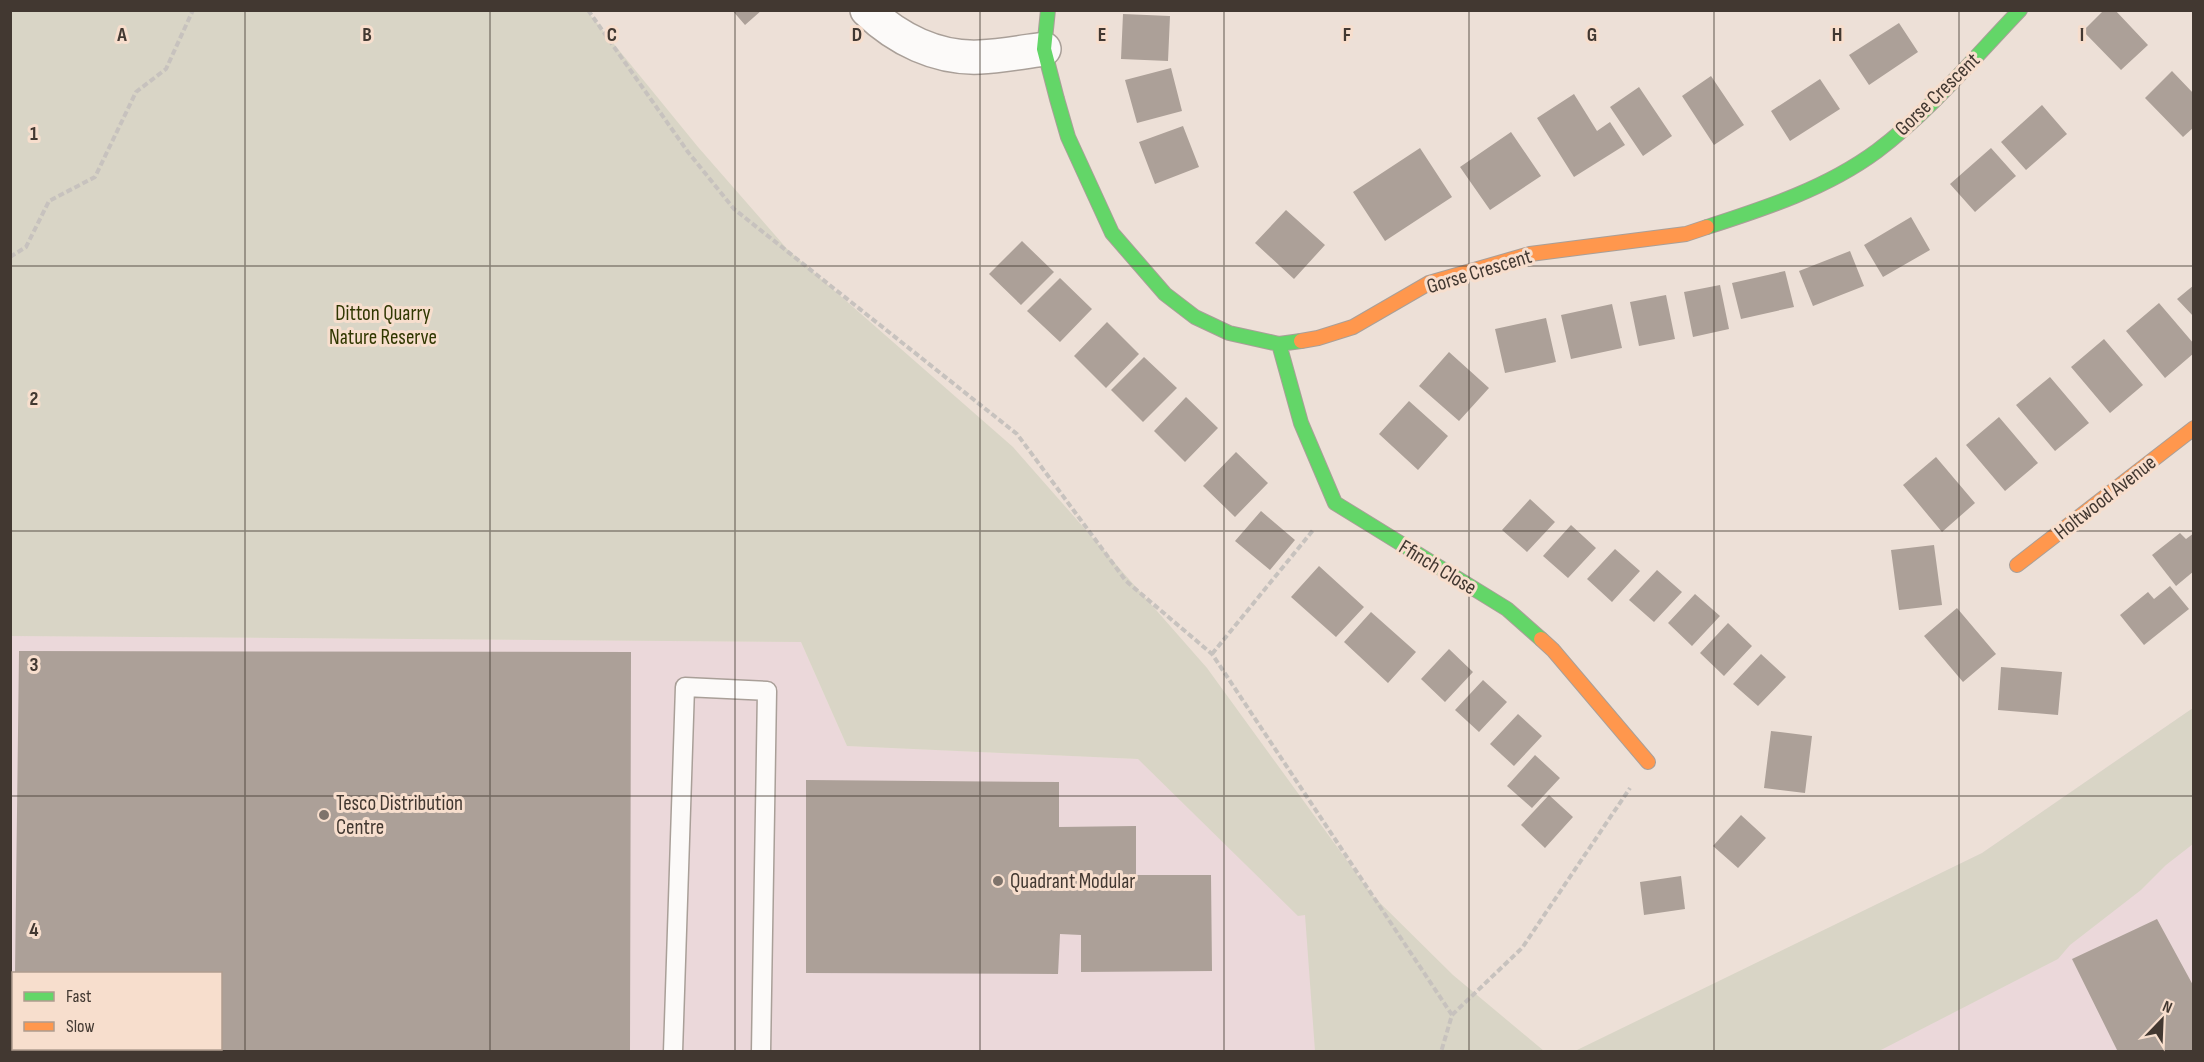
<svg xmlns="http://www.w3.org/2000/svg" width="2204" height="1062" font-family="'Sofia Sans Condensed',sans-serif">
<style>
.commercial{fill:#ebd8da;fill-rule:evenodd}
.green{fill:#d9d5c6}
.building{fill:#aca098}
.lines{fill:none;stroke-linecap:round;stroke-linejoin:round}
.lane-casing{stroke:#a99f98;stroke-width:21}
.street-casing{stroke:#a99f98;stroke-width:36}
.fast-casing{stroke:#a99f98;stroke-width:16}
.slow-casing{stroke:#a99f98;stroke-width:16}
.path{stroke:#c7c2be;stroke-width:4;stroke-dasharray:6 3;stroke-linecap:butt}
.lane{stroke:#fcfaf9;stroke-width:18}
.street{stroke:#fcfaf9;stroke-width:33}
.fast{stroke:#63d668;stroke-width:14}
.slow{stroke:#ff974d;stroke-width:14}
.grid{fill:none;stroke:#423831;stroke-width:1.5;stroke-opacity:0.55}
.poi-dot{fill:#7e736b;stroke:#f7decd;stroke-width:2}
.labels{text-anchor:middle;stroke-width:6;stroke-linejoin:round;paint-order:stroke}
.street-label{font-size:21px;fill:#423831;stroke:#f7decd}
.park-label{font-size:21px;fill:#303700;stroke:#f7decd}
.poi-label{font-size:21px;fill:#423831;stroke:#f7decd;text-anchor:start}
.grid-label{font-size:20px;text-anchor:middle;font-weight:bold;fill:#423831;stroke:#f7decd;stroke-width:6;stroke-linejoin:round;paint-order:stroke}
</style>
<rect width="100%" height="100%" fill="#ede0d7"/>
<path class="commercial" d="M11,636L801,642L847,746L1138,759L1544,1051L11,1052ZM14,974H220V1048H14Z
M2193,708V1051L1575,1052L1982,853Z"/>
<path class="green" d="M11,10L587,11L698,147L788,250L1013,447L1207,668L1372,895L1453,975L1544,1051H1315L1305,915L1298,916L1138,759L847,746L801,642L11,636Z
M2193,708V844L2166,865L2141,890L2070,945L2058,959L1879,1051H1575L1982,853Z"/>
<path class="building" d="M732,10H762L745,25Z
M2104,10H2115L2148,45L2121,70L2083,31Z
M1123,14L1170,16L1168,61L1121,59Z
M1899,23L1918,52L1869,85L1849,55Z
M1171,68L1182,111L1137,123L1125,80Z
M2172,71L2194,94V127L2183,137L2145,98Z
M1711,76L1744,125L1714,145L1682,96Z
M1820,79L1840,109L1790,141L1771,111Z
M1639,87L1672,136L1643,156L1610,107Z
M1574,94L1597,131L1610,122L1625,145L1574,177L1537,118Z
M2042,105L2067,134L2026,170L2001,142Z
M1183,126L1199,167L1155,184L1139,142Z
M1511,132L1541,176L1490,210L1460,167Z
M1420,148L1452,197L1385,241L1353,192Z
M1991,148L2016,176L1975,212L1950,184Z
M1286,210L1325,245L1294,279L1255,243Z
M1911,217L1930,250L1883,277L1864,245Z
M1022,241L1054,272L1021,305L989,274Z
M1850,251L1864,286L1813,306L1799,271Z
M1785,271L1794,307L1741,319L1732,283Z
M1060,278L1092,309L1060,342L1027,311Z
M1720,285L1729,329L1693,337L1684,292Z
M2194,285V317L2177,299Z
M1666,295L1675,339L1639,346L1630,302Z
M2159,303L2194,344V353L2165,378L2126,331Z
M1612,304L1622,348L1571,359L1561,315Z
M1546,318L1556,362L1505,373L1495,329Z
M1107,322L1139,354L1106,388L1074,356Z
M2104,339L2143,385L2110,413L2071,367Z
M1449,352L1489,388L1459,421L1419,386Z
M1144,357L1177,388L1143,422L1111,390Z
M2050,377L2089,423L2055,451L2016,405Z
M1186,397L1218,428L1185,462L1154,431Z
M1409,401L1448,436L1418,470L1379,434Z
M1999,417L2038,463L2005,491L1966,445Z
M1236,452L1268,483L1235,517L1203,486Z
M1936,457L1975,503L1942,532L1903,485Z
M1530,499L1555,522L1527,552L1502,530Z
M1261,511L1295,540L1270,570L1235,541Z
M1571,525L1596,548L1568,578L1543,556Z
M2180,533L2186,539L2194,533V571L2176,586L2152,555Z
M1934,545L1942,605L1899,610L1891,550Z
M1615,549L1640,571L1612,602L1587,579Z
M1319,566L1364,607L1336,637L1291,597Z
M1657,570L1682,592L1654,622L1629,600Z
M2170,586L2189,609L2144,645L2120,615L2148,592L2154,599Z
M1695,594L1720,616L1692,646L1668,623Z
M1957,608L1996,654L1963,682L1924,636Z
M1371,612L1416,652L1388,683L1344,642Z
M1728,623L1752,646L1724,676L1700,653Z
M1449,649L1473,672L1445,702L1421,679Z
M19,651L631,652L630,1052H14V1048H220V974H15Z
M1761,654L1786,677L1758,706L1733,684Z
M2001,667L2062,672L2058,715L1998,710Z
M1483,680L1507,702L1479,732L1455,710Z
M1518,714L1542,736L1514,766L1490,744Z
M1771,731L1812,736L1805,793L1764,788Z
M1535,755L1560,778L1532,808L1507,786Z
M806,780L1059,782V827L1136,826V875H1211L1212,971L1081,972V935L1060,934L1058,974L806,973Z
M1549,795L1573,817L1545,848L1521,825Z
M1741,815L1766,838L1738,868L1713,846Z
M1681,876L1685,909L1644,915L1640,882Z
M2157,919L2194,987V1052H2118L2072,959Z"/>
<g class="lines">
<g class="lane-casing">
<path id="lane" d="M673,1052L685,687L767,691L761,1052"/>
</g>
<g class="street-casing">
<path id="street" d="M867,10C897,39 937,59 980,57C1001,56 1023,52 1044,49"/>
</g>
<g class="fast-casing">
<path id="fast" d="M1048,10L1044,49L1057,99L1068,137L1112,233L1165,294L1195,317L1229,333L1279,344L1301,341
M1707,227C1766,208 1827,188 1877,151C1930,111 1974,58 2020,10
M1279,344L1301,423L1335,503L1507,609L1541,639"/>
</g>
<g class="slow-casing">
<path id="slow" d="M1301,341L1318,338L1353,327L1429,283L1530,254L1686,234L1707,227
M2017,565L2194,428
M1541,639L1553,650L1648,762"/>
</g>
<path class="path" d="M588,10L688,152L734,209L1017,434L1126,581L1212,654L1452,1015L1441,1052
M10,257L26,247L49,201L95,177L136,92L166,69L193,10
M1212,654L1314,529
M1452,1015L1522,948L1630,788"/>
<use href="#lane" class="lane"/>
<use href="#street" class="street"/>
<use href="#fast" class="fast"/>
<use href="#slow" class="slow"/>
</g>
<path class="grid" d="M245,10V1052M490,10V1052M735,10V1052M980,10V1052M1224,10V1052M1469,10V1052M1714,10V1052M1959,10V1052M10,266H2194M10,531H2194M10,796H2194"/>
<g class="poi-dot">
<circle cx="324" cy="815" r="6"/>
<circle cx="998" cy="881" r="6"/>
</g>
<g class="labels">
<g class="street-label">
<text transform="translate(1937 94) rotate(-44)" y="7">Gorse Crescent</text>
<text transform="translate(1479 271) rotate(-17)" y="7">Gorse Crescent</text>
<text transform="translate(2105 497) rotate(-38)" y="7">Holtwood Avenue</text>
<text transform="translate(1438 567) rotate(31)" y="7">Ffinch Close</text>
</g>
<g class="park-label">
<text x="383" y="320">Ditton Quarry<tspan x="383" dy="24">Nature Reserve</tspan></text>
</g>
<g class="poi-label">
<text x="336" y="810">Tesco Distribution<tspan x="336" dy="24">Centre</tspan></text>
<text x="1010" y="888">Quadrant Modular</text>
</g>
</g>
<g class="grid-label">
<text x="122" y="41">A</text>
<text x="367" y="41">B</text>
<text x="612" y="41">C</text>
<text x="857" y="41">D</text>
<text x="1102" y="41">E</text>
<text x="1347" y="41">F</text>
<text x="1592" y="41">G</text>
<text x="1837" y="41">H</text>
<text x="2082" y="41">I</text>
<text x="34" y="140">1</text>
<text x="34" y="405">2</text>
<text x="34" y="671">3</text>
<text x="34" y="936">4</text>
</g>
<rect width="2204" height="1062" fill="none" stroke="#423831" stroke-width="24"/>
<rect x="12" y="972" width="210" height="78" fill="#f7decd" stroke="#af9c8f" stroke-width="1.5"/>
<rect x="24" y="992" width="30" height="9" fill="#63d668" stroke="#af9c8f" stroke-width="1.5"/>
<text x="66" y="1002" font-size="18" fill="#423831">Fast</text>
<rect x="24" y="1022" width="30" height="9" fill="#ff974d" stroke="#af9c8f" stroke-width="1.5"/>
<text x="66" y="1032" font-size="18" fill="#423831">Slow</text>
<g transform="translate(2162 1020) rotate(23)" stroke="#f7decd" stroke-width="4.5" paint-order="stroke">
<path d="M0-4.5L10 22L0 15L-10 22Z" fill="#423831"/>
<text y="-9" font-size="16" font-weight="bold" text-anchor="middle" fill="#423831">N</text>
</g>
</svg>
